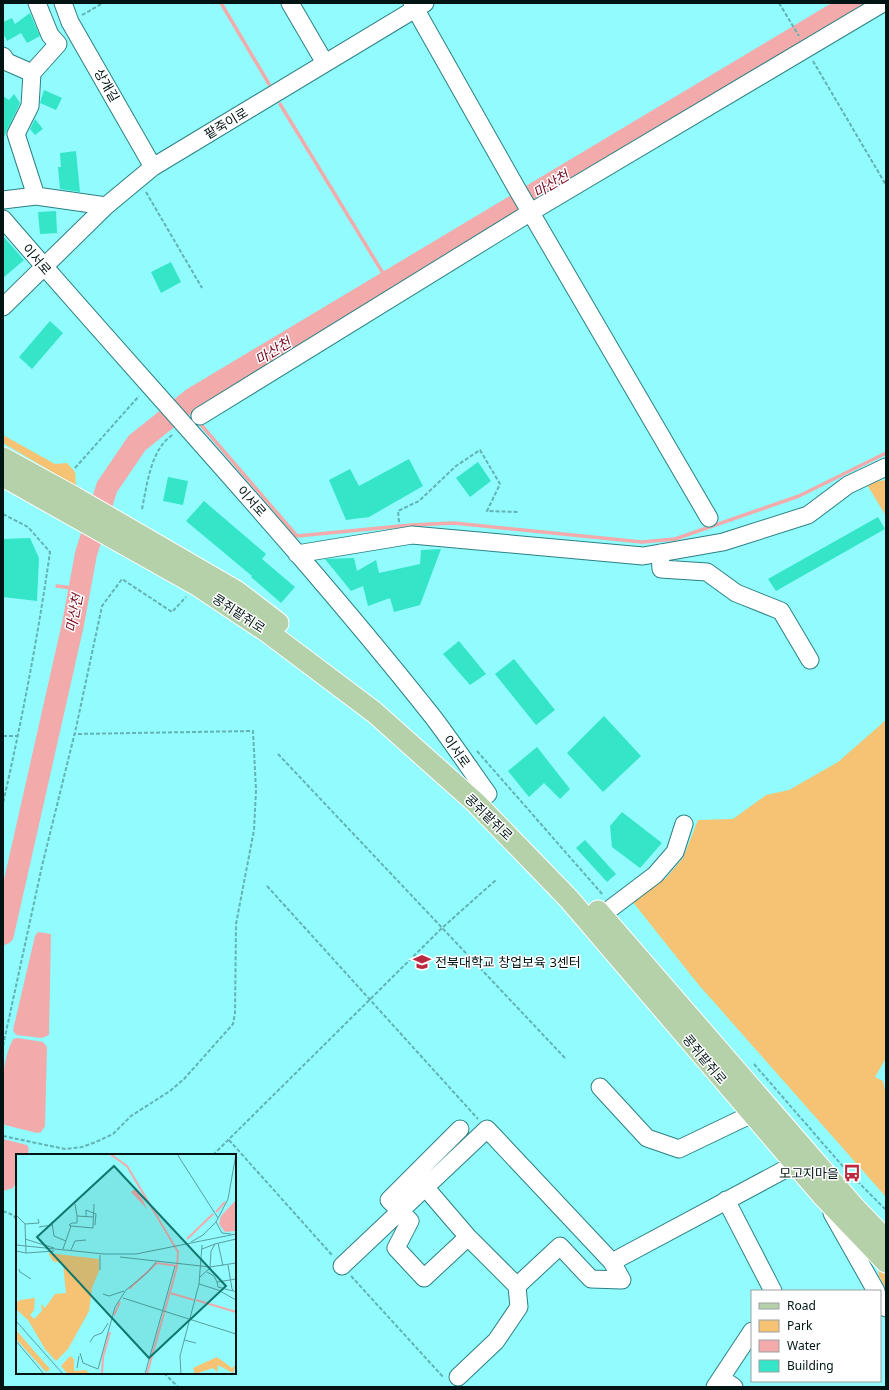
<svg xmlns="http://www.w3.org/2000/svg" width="889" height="1390" font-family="'Noto Sans','Noto Sans KR',sans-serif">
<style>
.green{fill:#f5c373}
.water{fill:#f3aaab}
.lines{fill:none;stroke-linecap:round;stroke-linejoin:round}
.stream{stroke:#f3aaab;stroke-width:3.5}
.river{stroke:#f3aaab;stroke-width:22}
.building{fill:#35e5c7}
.minor-casing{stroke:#2d8083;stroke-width:19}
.major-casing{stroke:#fff;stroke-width:23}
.path{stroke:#63b2b4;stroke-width:2;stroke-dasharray:4 2;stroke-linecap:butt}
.minor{stroke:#fff;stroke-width:17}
.major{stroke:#b4d1aa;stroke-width:21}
.labels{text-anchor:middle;stroke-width:3;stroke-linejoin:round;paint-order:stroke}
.street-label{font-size:13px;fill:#001414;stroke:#fff}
.poi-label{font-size:13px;fill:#001414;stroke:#fff;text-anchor:start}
.water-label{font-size:14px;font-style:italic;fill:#770b21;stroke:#fff}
.inset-river{fill:none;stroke:#f3aaab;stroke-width:2}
.inset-road{fill:none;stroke:#579fa0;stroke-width:1}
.view{fill:#0f766e;fill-opacity:0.15;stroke:#0f766e;stroke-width:2}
.inset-edge{fill:none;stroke:#001414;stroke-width:2}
</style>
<rect width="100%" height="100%" fill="#91fbfe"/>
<path class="green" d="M3,435L55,464L67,463L75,472L76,486L3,443Z
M886,480V516L866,483Z
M886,720V1058L875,1077L883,1081L886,1096V1197L698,984L632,901L666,878L683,858L698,820L733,819L766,795L789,790L838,762Z
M878,1268L886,1275V1289L879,1276Z"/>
<path class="water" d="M38,932L51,934L49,1035L42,1038L16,1035L13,1030L35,936Z
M18,1038L43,1042L47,1047L45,1126L41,1132L37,1133L5,1125L3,1122C3,1095 0,1064 13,1039Z
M3,1139L27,1145L29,1149L27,1155H17V1180L13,1188L3,1191Z"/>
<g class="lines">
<path class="stream" d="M221,3L269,84
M280,104L389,283
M184,405L297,536L411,525L454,523L642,542L675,539L799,496L886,453
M57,586L79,589"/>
<path class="river" d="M3,934L73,624L86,554L107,487L137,443L192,399L853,3"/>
</g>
<path class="building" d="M30,13L40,36L27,43L21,33L7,41L3,33V22L12,18L15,24Z
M44,90L62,98L56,110L40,103Z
M14,94L20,103L3,139V96L9,100Z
M35,119L43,129L35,135L30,129Z
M76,151L80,192L60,189L58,167H61L60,153Z
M56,211L57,233L40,234L38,212Z
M3,236L24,260L3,278Z
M171,262L181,282L161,293L151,272Z
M50,321L63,333L32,369L19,357Z
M409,459L423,486L369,517L346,520L329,480L350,469L359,486Z
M478,462L491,481L470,497L456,478Z
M168,477L188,481L183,505L163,501Z
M204,501L266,554L262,559L295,587L281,603L251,577L252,576L186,521Z
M878,517L885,529L776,591L768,579Z
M30,538L39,558L37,601L3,597V539Z
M441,549L420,605L394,612L390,598L368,606L363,586L351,591L325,559L354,558L357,571L376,560L379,573L420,564L421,550Z
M459,641L486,674L470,685L443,654Z
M514,659L555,710L536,725L495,674Z
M604,716L641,756L603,792L567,753Z
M537,747L570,789L560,799L544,783L529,797L508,771Z
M622,812L662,843L640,868L612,847L610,826Z
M585,840L616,874L607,882L576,848Z"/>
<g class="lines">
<g class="minor-casing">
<path id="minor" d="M63,3L70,22L153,167
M290,3L325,63
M412,3L517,189L709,518
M3,56L7,62L32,73L30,106L16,134L36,196
M32,73L58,44L50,35L37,3
M3,200L36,196L106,206
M3,219C146,385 297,545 433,717C452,742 470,769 488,794
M3,307L106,206L153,167L425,3
M200,416L531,212L883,3
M660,553L661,569L707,572L736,593L781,611L810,660
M297,554L412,535L643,556L723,542L808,515L848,485L886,467
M602,915L655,875L675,852L684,824
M600,1087L647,1138L679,1149L752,1114
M460,1129L389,1200L410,1221L396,1248L424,1278L468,1237
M425,1187L468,1237L517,1286L560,1246L591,1279L622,1280L612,1262
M726,1200L773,1291
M832,1213L876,1291
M342,1266L487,1129L612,1262L795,1164
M880,1298L886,1308
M458,1377L496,1341L519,1307L517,1286
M721,1378L734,1387
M715,1387L752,1331"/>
</g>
<g class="major-casing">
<path id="major" d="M3,458L74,497L236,591L278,623
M3,476L197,585L269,633L374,712L476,803L569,899L822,1195L886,1262
M598,911L856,1209L886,1240"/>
</g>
<path class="path" d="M779,3L799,36
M82,15L103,3
M813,61L886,185
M146,192L202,288
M75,468L139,396
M142,509C147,485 151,447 174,434
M3,514L28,527L50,552C38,636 22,720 3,803
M399,522L398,511L419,501L456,466L480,450L500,484L487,511L519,512
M3,736H18
M477,751L603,895
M278,754L565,1058
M267,886L478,1119
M3,1046L42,866L76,728L102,606L122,579L172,612L186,597
M754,1064L846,1170L886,1210
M3,1136L65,1149L82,1147L96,1142L113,1134L131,1116L170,1091L184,1079L233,1024L235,1013L236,924L254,830L256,790L253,731L75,734
M229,1140L332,1255
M213,1155L442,928L497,879
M3,1211L13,1215L17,1220
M351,1276L444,1378
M164,1373L178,1387"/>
<use href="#minor" class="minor"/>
<use href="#major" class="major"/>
</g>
<defs>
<g id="university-bare" transform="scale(1.38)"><path d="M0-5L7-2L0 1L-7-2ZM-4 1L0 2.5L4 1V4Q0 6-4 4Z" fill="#bb2940" stroke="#fff" stroke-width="2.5" paint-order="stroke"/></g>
<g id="bus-bare" transform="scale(1.38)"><path d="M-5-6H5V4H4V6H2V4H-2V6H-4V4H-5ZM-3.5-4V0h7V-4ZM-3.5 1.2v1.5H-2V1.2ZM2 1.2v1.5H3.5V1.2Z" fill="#bb2940" stroke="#fff" stroke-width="2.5" paint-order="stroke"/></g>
</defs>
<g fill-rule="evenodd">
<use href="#university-bare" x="422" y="962"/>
<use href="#bus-bare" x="852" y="1173"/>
</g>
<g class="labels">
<g class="street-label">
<text transform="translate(107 85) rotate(60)" y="5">상개길</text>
<text transform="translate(226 123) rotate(-31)" y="5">팥죽이로</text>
<text transform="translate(37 259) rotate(49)" y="5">이서로</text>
<text transform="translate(252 501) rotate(48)" y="5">이서로</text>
<text transform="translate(239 613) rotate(33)" y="5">콩쥐팥쥐로</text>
<text transform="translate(457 751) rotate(55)" y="5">이서로</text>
<text transform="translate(489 817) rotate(44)" y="5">콩쥐팥쥐로</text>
<text transform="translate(705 1059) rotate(50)" y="5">콩쥐팥쥐로</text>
</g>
<g class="poi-label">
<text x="435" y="967">전북대학교 창업보육 3센터</text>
<text x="839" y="1178" text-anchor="end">모고지마을</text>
</g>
<g class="water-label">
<text transform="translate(551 184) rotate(-31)" y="5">마산천</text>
<text transform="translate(273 351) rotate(-31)" y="5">마산천</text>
<text transform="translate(74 613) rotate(-79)" y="5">마산천</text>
</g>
</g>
<g transform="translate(16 1154)">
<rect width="220" height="220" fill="#91fbfe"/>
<path d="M32,99L83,105V117L76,134L73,157L52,195L40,207L29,195L12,166L0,155V149L4,146L19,144L18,156L14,161L18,165L26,157L25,150L29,154L39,140L50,139L47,110L37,107ZM0,176L19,198L34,215L30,218L0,185ZM54,202L58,205V217L70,216L73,220H52L45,212ZM201,203L216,214L220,211L217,219L202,211L201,218L197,214L179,220L177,214Z" fill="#f5c373"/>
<path d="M119,35L126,44L131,55L115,38ZM220,46V77L209,78L203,70L205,62Z" fill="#f3aaab"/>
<path class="inset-river" d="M94,0L111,12L162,98L161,113L131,220M200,58L209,48M171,85L197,60M113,135L141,109L161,112M154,139L178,146M180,146L220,158M98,161L104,148M86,220L87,203L94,178"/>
<path class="inset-road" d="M161,0L202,64M59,50L61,62M0,61L9,70L10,99L0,97M70,63V56L80,60L79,71M36,68L38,82L50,87M200,68L206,79L215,80M9,70L23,69L22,65M55,72L53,71L56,69H61V62L77,63M23,73L36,71M187,81L200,68L212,45L220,0M9,85L38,94M175,88L187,81M202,89L207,112M0,91L88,100H120L220,80M47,95L55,72L77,74L78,50M186,95L199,90M55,96L59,87L70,86M10,99L38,97M84,101V116M104,103L194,113L220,109M212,111L216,135L220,139M3,115L4,118L15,125M191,118L198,122L201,128L220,125M184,123L194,114L195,97L199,90L220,85M201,128L202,133L217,137M183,130L202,136L220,146M87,140L93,142L108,137M107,144L220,180M0,167L47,220M168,186L180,189M0,187L28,220M74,188L78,182L86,179L92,169M64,199L67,209L82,215L99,153L110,136L131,119L140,108M61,214L63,202M129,220L159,112M165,220L164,202L183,130L186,91"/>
<path class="view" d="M98,12L210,132L133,204L21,83Z"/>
<rect width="220" height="220" class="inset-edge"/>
</g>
<rect width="889" height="1390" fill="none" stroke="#001414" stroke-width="8"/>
<rect x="751" y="1290" width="130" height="92" fill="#ffffff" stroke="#99a1a1"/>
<rect x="759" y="1303" width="20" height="6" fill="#b4d1aa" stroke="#99a1a1"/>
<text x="787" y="1310" font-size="12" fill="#001414">Road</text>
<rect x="759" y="1320" width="20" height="12" fill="#f5c373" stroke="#99a1a1"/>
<text x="787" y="1330" font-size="12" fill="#001414">Park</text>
<rect x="759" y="1340" width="20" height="12" fill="#f3aaab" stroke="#99a1a1"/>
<text x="787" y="1350" font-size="12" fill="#001414">Water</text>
<rect x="759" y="1360" width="20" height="12" fill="#35e5c7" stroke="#99a1a1"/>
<text x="787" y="1370" font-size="12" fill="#001414">Building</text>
</svg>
